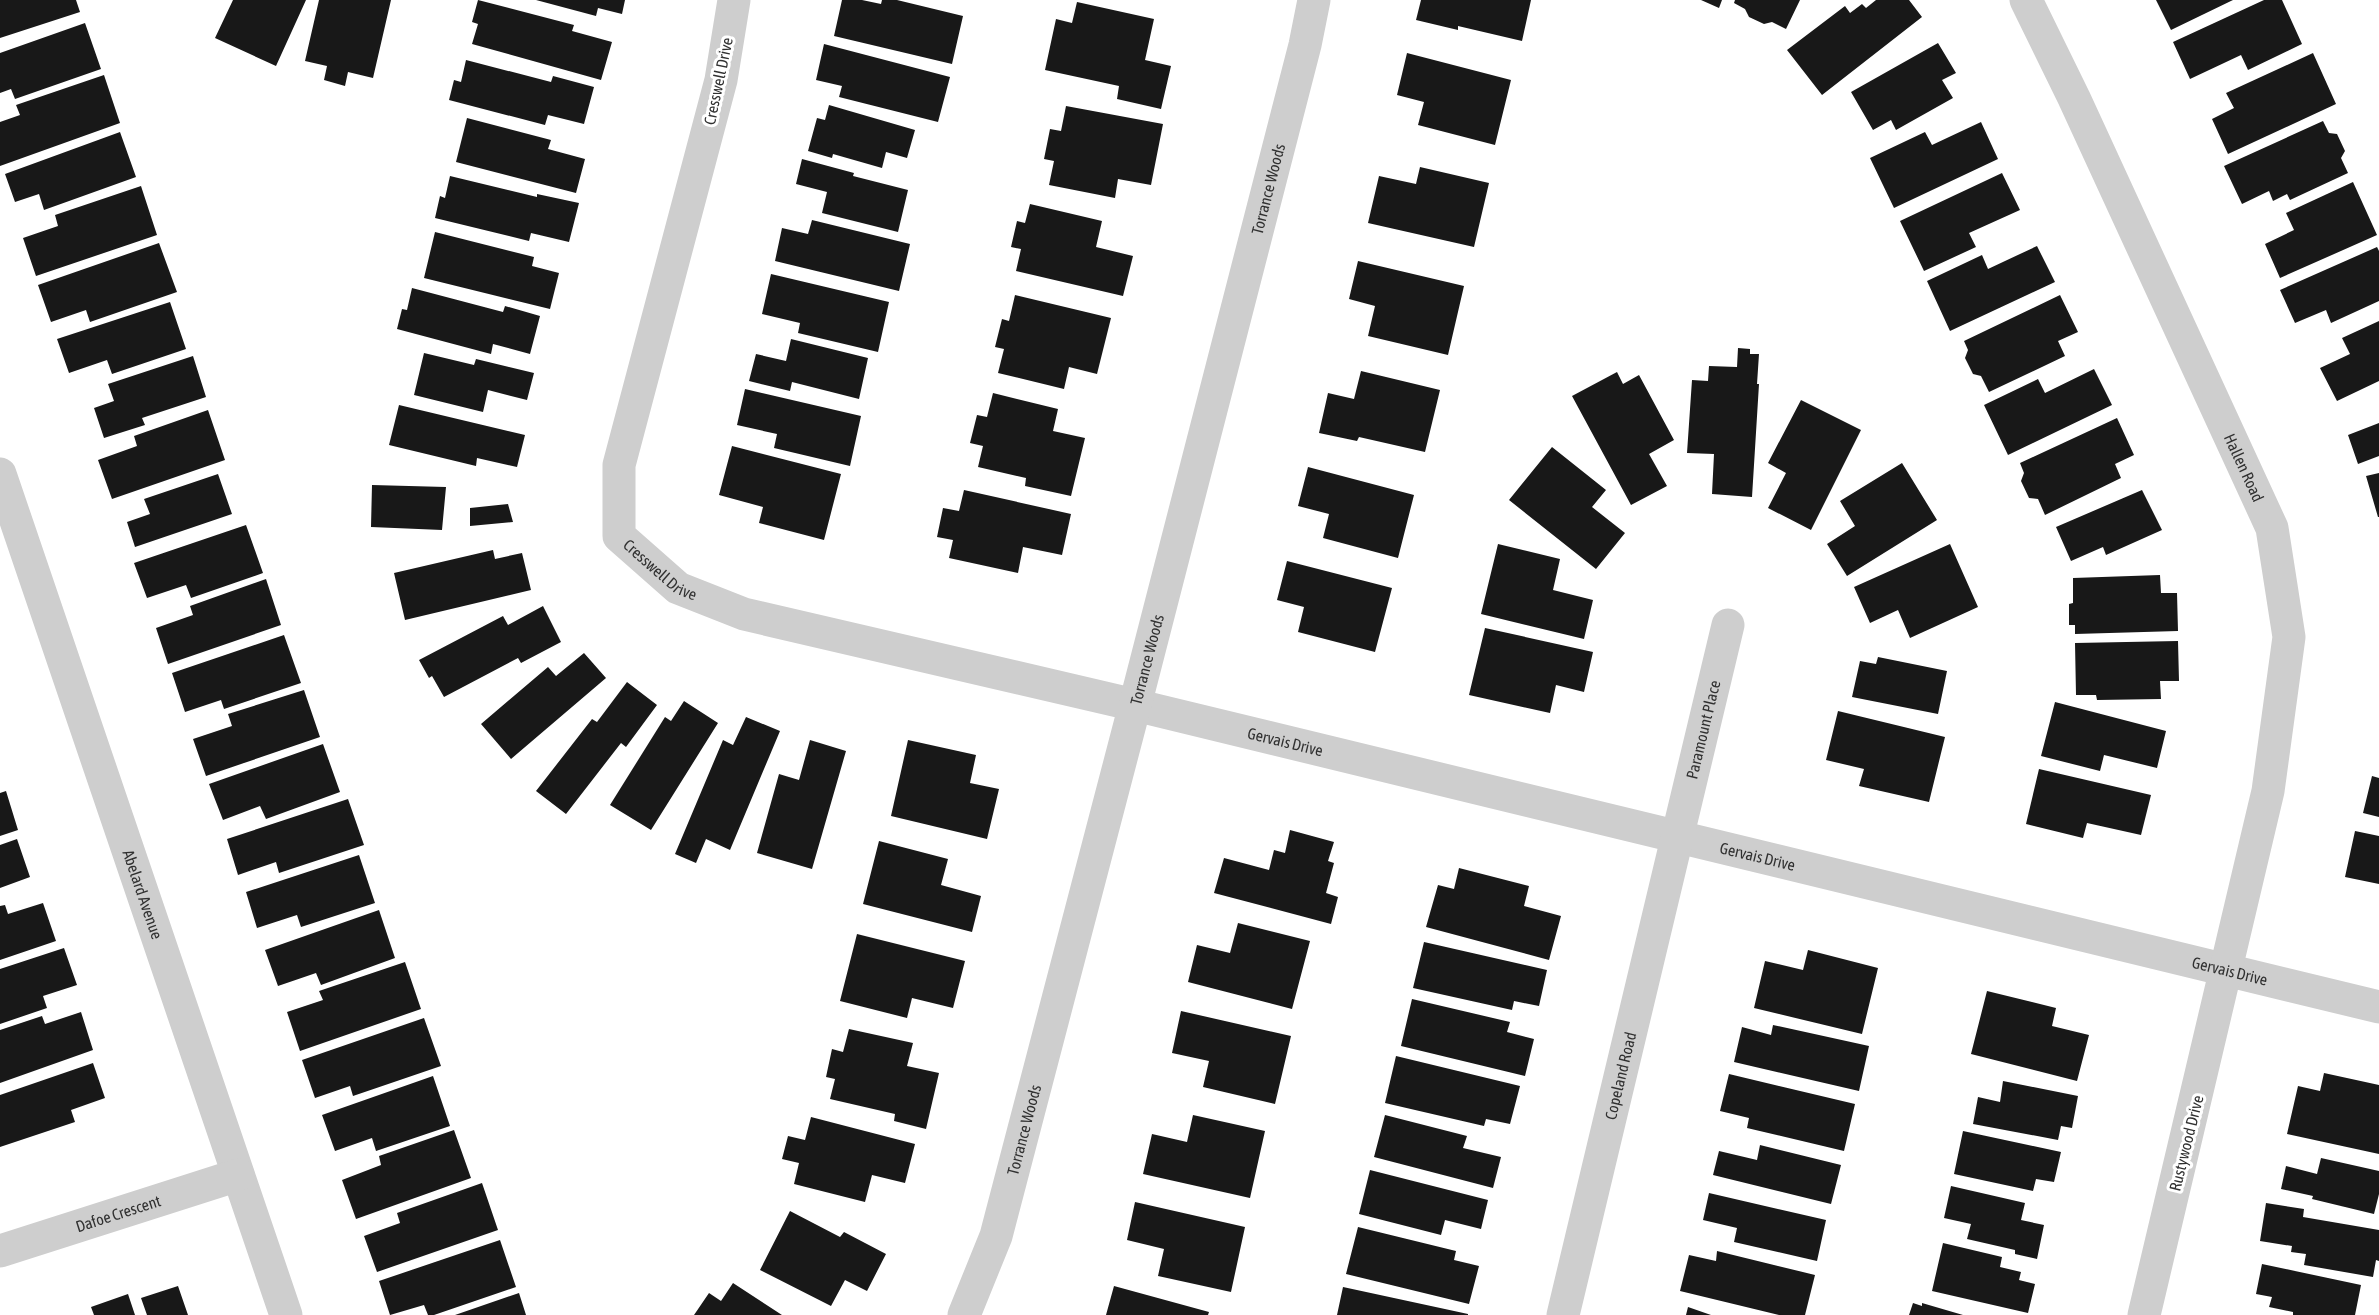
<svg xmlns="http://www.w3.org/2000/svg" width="2379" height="1315" font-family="'Asap Condensed',sans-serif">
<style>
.building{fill:#181818}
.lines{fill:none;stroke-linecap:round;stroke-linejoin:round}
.minor{stroke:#cecece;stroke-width:33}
.tertiary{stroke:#cecece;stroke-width:33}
.labels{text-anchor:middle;stroke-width:6;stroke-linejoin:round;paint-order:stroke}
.street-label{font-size:16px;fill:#313131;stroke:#fff}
</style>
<rect width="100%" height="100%" fill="#fff"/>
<path class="building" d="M0,0H76L80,12L0,38Z
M233,0H306L276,66L215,38Z
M319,0H391L373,78L348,72L345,86L324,80L327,66L305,61Z
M478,0L574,25L572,31L612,42L601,80L472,44L478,24L472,22Z
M536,0H625L622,14L598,8L596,16Z
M842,0H862L881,4L882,0H897L963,16L952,64L834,36Z
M1421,0H1531L1522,41L1458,26V30L1416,20Z
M1701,0H1722L1719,8Z
M1735,0H1800L1786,29L1772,22L1764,24L1749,17L1745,9L1734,3Z
M1876,0H1909L1922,17L1822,95L1787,50L1845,6L1850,13L1862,4L1866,8Z
M2156,0H2233L2171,30Z
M2264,0H2282L2302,44L2248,70L2241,55L2190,79L2173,42Z
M1077,2L1154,19L1145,60L1171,66L1161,109L1117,99L1119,86L1045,70L1056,19L1072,23Z
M85,23L101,69L15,99L11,89L0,93V53Z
M1938,43L1956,73L1942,80L1953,98L1896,130L1891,120L1873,130L1851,92Z
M824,44L950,77L938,122L839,97L842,86L816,80Z
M1407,53L1511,80L1495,145L1418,125L1424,102L1397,95Z
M2313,53L2336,104L2228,154L2212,119L2234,108L2226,93Z
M466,60L551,82L553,76L594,87L584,124L548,115L545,125L449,100L454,80L461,82Z
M104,75L120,123L0,166V122L20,115L16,105Z
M829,105L915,130L907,158L886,152L882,168L833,154L832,158L808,151L817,118L825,120Z
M1066,106L1163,124L1151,185L1118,179L1115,198L1049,185L1054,161L1044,159L1050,129L1061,131Z
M467,118L551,140L548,149L585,159L576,193L456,162Z
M2323,121L2329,133L2337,134L2345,151L2341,158L2348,173L2290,200L2287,194L2273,201L2269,191L2242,204L2224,166Z
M1981,122L1998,159L1894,208L1870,158L1925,132L1932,145Z
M120,132L136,177L44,210L39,194L15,202L5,174Z
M802,159L854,173L853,176L908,190L898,232L822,213L827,192L796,184Z
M1420,167L1489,183L1474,247L1368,223L1379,176L1416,184Z
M2002,173L2020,210L1969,233L1976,247L1924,271L1900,221Z
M450,176L537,197V194L579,203L569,242L531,233L529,241L435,218L440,196L445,198Z
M2353,182L2377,235L2280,278L2265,244L2294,230L2286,213Z
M141,186L157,235L36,276L23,238L58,226L55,215Z
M1030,204L1102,221L1096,247L1133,256L1123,296L1016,271L1021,249L1011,247L1017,221L1025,223Z
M812,220L910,244L899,291L775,261L782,228L808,234Z
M435,232L534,257L532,266L559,273L550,309L424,278Z
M159,243L177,292L90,322L86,310L51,322L38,285Z
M2037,246L2055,282L1950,331L1927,281L1982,255L1988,269Z
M2377,247L2379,251V301L2331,323L2326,310L2295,323L2280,290Z
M1358,261L1464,286L1448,355L1368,336L1375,306L1349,299Z
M771,274L889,302L878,352L798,333L800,323L762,314Z
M412,288L503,312L505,306L540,316L530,354L493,344L491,354L397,329L402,309L407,310Z
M1015,295L1111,318L1097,374L1069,367L1064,389L998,373L1004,349L995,347L1002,319L1009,321Z
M2060,295L2078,332L2058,341L2065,356L1989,392L1981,376L1973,374L1965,358L1968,350L1964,341Z
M170,302L186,349L112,374L107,360L69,373L57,339Z
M2379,321V381L2337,401L2320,368L2350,354L2342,338Z
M791,339L868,358L859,399L792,382L790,391L749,381L756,354L786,361Z
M1738,348L1750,349V354H1759L1757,384H1759L1752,497L1712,494L1714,454L1687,453L1692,380L1708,381L1709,366L1737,367Z
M424,353L474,365L476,359L534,373L527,400L488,390L483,412L414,395Z
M193,356L206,397L142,418L145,425L104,438L94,408L114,401L108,384Z
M2094,369L2112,405L2008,455L1984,405L2038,379L2045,393Z
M1361,371L1440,390L1425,452L1359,437L1357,441L1319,433L1328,393L1354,399Z
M1617,372L1623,384L1639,375L1674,440L1649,454L1667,486L1631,505L1572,396Z
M745,389L861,416L850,466L774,448L777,434L737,425Z
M993,393L1058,409L1053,431L1085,438L1071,496L1025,486L1026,478L978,467L983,446L970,443L977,415L987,417Z
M1801,400L1861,430L1811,530L1768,508L1786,473L1768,463Z
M399,405L525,435L517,467L477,458L476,466L389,445Z
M208,410L225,460L112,499L98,460L137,446L134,436Z
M2117,418L2134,455L2115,464L2121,478L2045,515L2038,499L2029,498L2021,481L2024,473L2020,463Z
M2379,423V456L2358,464L2348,435Z
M732,446L841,474L824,540L759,523L763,507L719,495Z
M1552,447L1606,490L1592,507L1625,533L1596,569L1509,500Z
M1902,463L1937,520L1847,576L1827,544L1855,526L1840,501Z
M1308,467L1414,495L1398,558L1323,538L1329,514L1298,506Z
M2379,473V517H2378L2366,476Z
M218,474L232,514L135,547L127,522L150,514L144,499Z
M372,485L446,487L442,530L371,527Z
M964,490L1071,514L1062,555L1023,547L1018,573L949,558L953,540L937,537L943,508L959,511Z
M2142,490L2162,530L2106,555L2103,547L2071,561L2056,527Z
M508,504L513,522L470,526V508Z
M246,525L263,573L191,598L186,585L147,598L134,563Z
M1498,544L1560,559L1553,590L1593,600L1584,639L1481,614Z
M1950,544L1978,607L1910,638L1898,610L1870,623L1854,587Z
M493,550L495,559L522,553L531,590L405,620L394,573Z
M1287,561L1392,588L1375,652L1298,632L1304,607L1277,600Z
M2160,575L2161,593H2177L2178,631L2075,634V625H2069V604L2073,603V578Z
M266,579L281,625L168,664L156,628L193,615L190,606Z
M543,606L561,642L521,663L518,658L444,697L432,676L429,678L419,660L503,616L508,625Z
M1485,628L1593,652L1584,692L1556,685L1550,713L1469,695Z
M284,635L301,683L224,709L221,700L185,712L172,673Z
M2178,641L2179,681H2160L2161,699L2097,700L2096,695H2076L2075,643Z
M584,653L606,678L511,759L481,724L548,667L556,676Z
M1878,657L1947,671L1938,714L1852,697L1860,661L1876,664Z
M627,682L657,705L626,747L621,743L566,814L536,791L592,719L597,722Z
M304,690L320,737L206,776L193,739L232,726L228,714Z
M684,701L718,723L651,830L610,805L665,717L671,721Z
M2055,702L2166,731L2157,768L2104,755L2100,771L2041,756Z
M1838,711L1945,737L1929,802L1859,786L1864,769L1826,760Z
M746,717L780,731L730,850L706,839L696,863L675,854L723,740L733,745Z
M810,740L846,751L812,869L757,853L779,774L799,780Z
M908,740L976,755L970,783L999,789L987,839L891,816Z
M323,744L340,792L266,819L260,806L223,820L209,784Z
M2039,769L2151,795L2141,835L2087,823L2083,838L2026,824Z
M2372,776L2379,778V817L2363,813Z
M6,791L18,830L0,836V793Z
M348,799L364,845L279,873L276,862L238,875L227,839Z
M1290,830L1334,842L1328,861L1334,863L1326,893L1338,897L1331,924L1214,893L1224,858L1269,870L1274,850L1285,853Z
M2355,831L2379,836V884L2345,877Z
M17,839L30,877L0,888V845Z
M879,841L948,859L941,885L981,896L972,932L863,904Z
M359,855L375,903L301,927L297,915L257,928L246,892Z
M1459,868L1529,886L1524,906L1561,916L1549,960L1426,927L1438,885L1454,889Z
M43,903L56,941L0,960V906L5,905L8,914Z
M379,910L395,958L321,985L316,973L278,986L265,950Z
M1238,923L1310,941L1292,1009L1188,982L1197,945L1230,953Z
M857,934L965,961L953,1008L912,998L907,1018L840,1001Z
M1424,942L1547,970L1539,1006L1514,1001L1512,1010L1413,988Z
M64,948L77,985L43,996L47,1008L0,1024V969Z
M1808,950L1878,968L1862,1034L1754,1008L1765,961L1803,970Z
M405,962L421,1009L300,1051L287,1012L323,1000L319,991Z
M1987,991L2056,1008L2052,1026L2089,1035L2077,1081L1971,1054Z
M1412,999L1510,1022L1507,1032L1534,1039L1525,1076L1401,1046Z
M1181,1011L1291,1036L1275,1104L1203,1087L1209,1061L1172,1053Z
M81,1012L93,1050L0,1083V1030L42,1016L45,1024Z
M424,1018L441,1066L353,1096L350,1086L315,1098L302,1060Z
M1773,1025L1869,1046L1859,1091L1734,1062L1742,1027L1771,1035Z
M849,1029L913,1043L907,1066L939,1073L926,1129L894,1121L895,1114L830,1099L835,1079L826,1077L832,1049L843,1052Z
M1396,1056L1520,1086L1510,1124L1486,1119L1484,1126L1385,1103Z
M93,1063L105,1098L71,1110L75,1122L0,1147V1095Z
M2324,1073L2379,1085V1154L2287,1134L2298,1086L2320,1091Z
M1729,1074L1855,1104L1844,1151L1747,1128L1749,1118L1720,1111Z
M433,1076L450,1126L376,1151L372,1138L335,1151L322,1115Z
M2003,1081L2078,1096L2072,1128L2061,1126L2058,1140L1973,1124L1978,1097L2000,1102Z
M1193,1115L1265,1131L1250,1198L1143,1174L1152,1134L1187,1142Z
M1385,1115L1467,1136L1463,1148L1501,1157L1493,1188L1374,1157Z
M811,1117L915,1144L905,1183L872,1175L865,1202L794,1184L799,1163L782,1159L788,1136L805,1140Z
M454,1130L471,1178L356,1219L342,1180L381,1165L379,1156Z
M1963,1131L2061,1152L2054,1182L2036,1179L2033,1191L1954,1174Z
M1760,1145L1841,1165L1831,1204L1713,1175L1719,1151L1757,1160Z
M2321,1158L2379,1171V1194L2374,1214L2312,1199L2313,1196L2281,1189L2286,1166L2317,1174Z
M1370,1170L1488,1200L1481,1229L1445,1220L1441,1235L1359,1214Z
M482,1183L498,1230L377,1272L364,1236L400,1223L397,1213Z
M1951,1186L2025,1203L2021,1220L2044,1225L2037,1259L2015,1254V1250L1967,1239L1971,1224L1944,1218Z
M1709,1193L1826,1220L1817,1261L1734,1242L1737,1228L1703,1220Z
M1135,1202L1245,1227L1231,1292L1158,1276L1164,1249L1127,1240Z
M2266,1203L2304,1209L2303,1217L2379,1230V1261L2376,1260L2373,1277L2304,1265L2306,1254L2291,1252L2292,1246L2260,1241Z
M790,1211L840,1237L844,1232L886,1254L867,1291L845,1280L831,1306L760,1270Z
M1358,1227L1456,1251L1454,1260L1479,1266L1469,1304L1346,1274Z
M500,1240L516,1287L434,1315H428L424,1305L390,1315L379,1281Z
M1943,1243L2002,1257L2000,1267L2021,1272L2019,1280L2035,1284L2028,1313L1932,1291Z
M1717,1251L1815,1275L1805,1315H1779L1680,1291L1689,1255L1716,1261Z
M2262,1264L2361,1285L2355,1315H2293V1312L2269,1307L2272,1297L2256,1294Z
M733,1283L782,1315H694L709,1293L721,1301Z
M178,1286L188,1315H147L141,1298Z
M1114,1286L1209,1312L1208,1315H1106Z
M1343,1287L1468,1314V1315H1337Z
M519,1293L526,1315H455Z
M128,1294L135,1315H94L91,1307Z
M1913,1303L1922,1306V1303L1963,1315H1909Z
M1688,1307L1711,1315H1686Z"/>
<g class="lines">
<g class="minor">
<path id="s1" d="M734,0L721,80L619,465V536L678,588L744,614L1135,705L2379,1007"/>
<path id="s2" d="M2026,0L2074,98L2272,528L2289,637L2268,791L2144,1315"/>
<path id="s3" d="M0,474L286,1315"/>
<path id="s4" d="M0,1251L238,1175"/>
<path id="s5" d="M1563,1315L1728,625"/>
</g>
<path class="tertiary" id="s6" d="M964,1315L996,1236L1135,705L1305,45L1314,0"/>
</g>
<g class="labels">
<g class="street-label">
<text transform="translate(718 81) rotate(-78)" y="6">Cresswell Drive</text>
<text dy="6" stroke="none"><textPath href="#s6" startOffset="1167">Torrance Woods</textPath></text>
<text dy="6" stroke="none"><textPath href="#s2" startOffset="516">Hallen Road</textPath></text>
<text dy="6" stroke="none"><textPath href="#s1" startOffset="604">Cresswell Drive</textPath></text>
<text dy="6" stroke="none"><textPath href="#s6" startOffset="681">Torrance Woods</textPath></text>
<text dy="6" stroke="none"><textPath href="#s5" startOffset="602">Paramount Place</textPath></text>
<text dy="6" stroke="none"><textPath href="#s1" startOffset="1256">Gervais Drive</textPath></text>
<text dy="6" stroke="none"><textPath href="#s1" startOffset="1742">Gervais Drive</textPath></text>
<text dy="6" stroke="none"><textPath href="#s3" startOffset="444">Abelard Avenue</textPath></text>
<text dy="6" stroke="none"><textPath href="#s1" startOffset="2228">Gervais Drive</textPath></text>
<text dy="6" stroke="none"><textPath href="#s5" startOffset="246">Copeland Road</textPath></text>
<text dy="6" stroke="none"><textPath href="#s6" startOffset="195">Torrance Woods</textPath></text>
<text transform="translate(2186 1143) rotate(-76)" y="6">Rustywood Drive</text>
<text dy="6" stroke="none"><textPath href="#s4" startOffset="124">Dafoe Crescent</textPath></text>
</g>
</g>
</svg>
